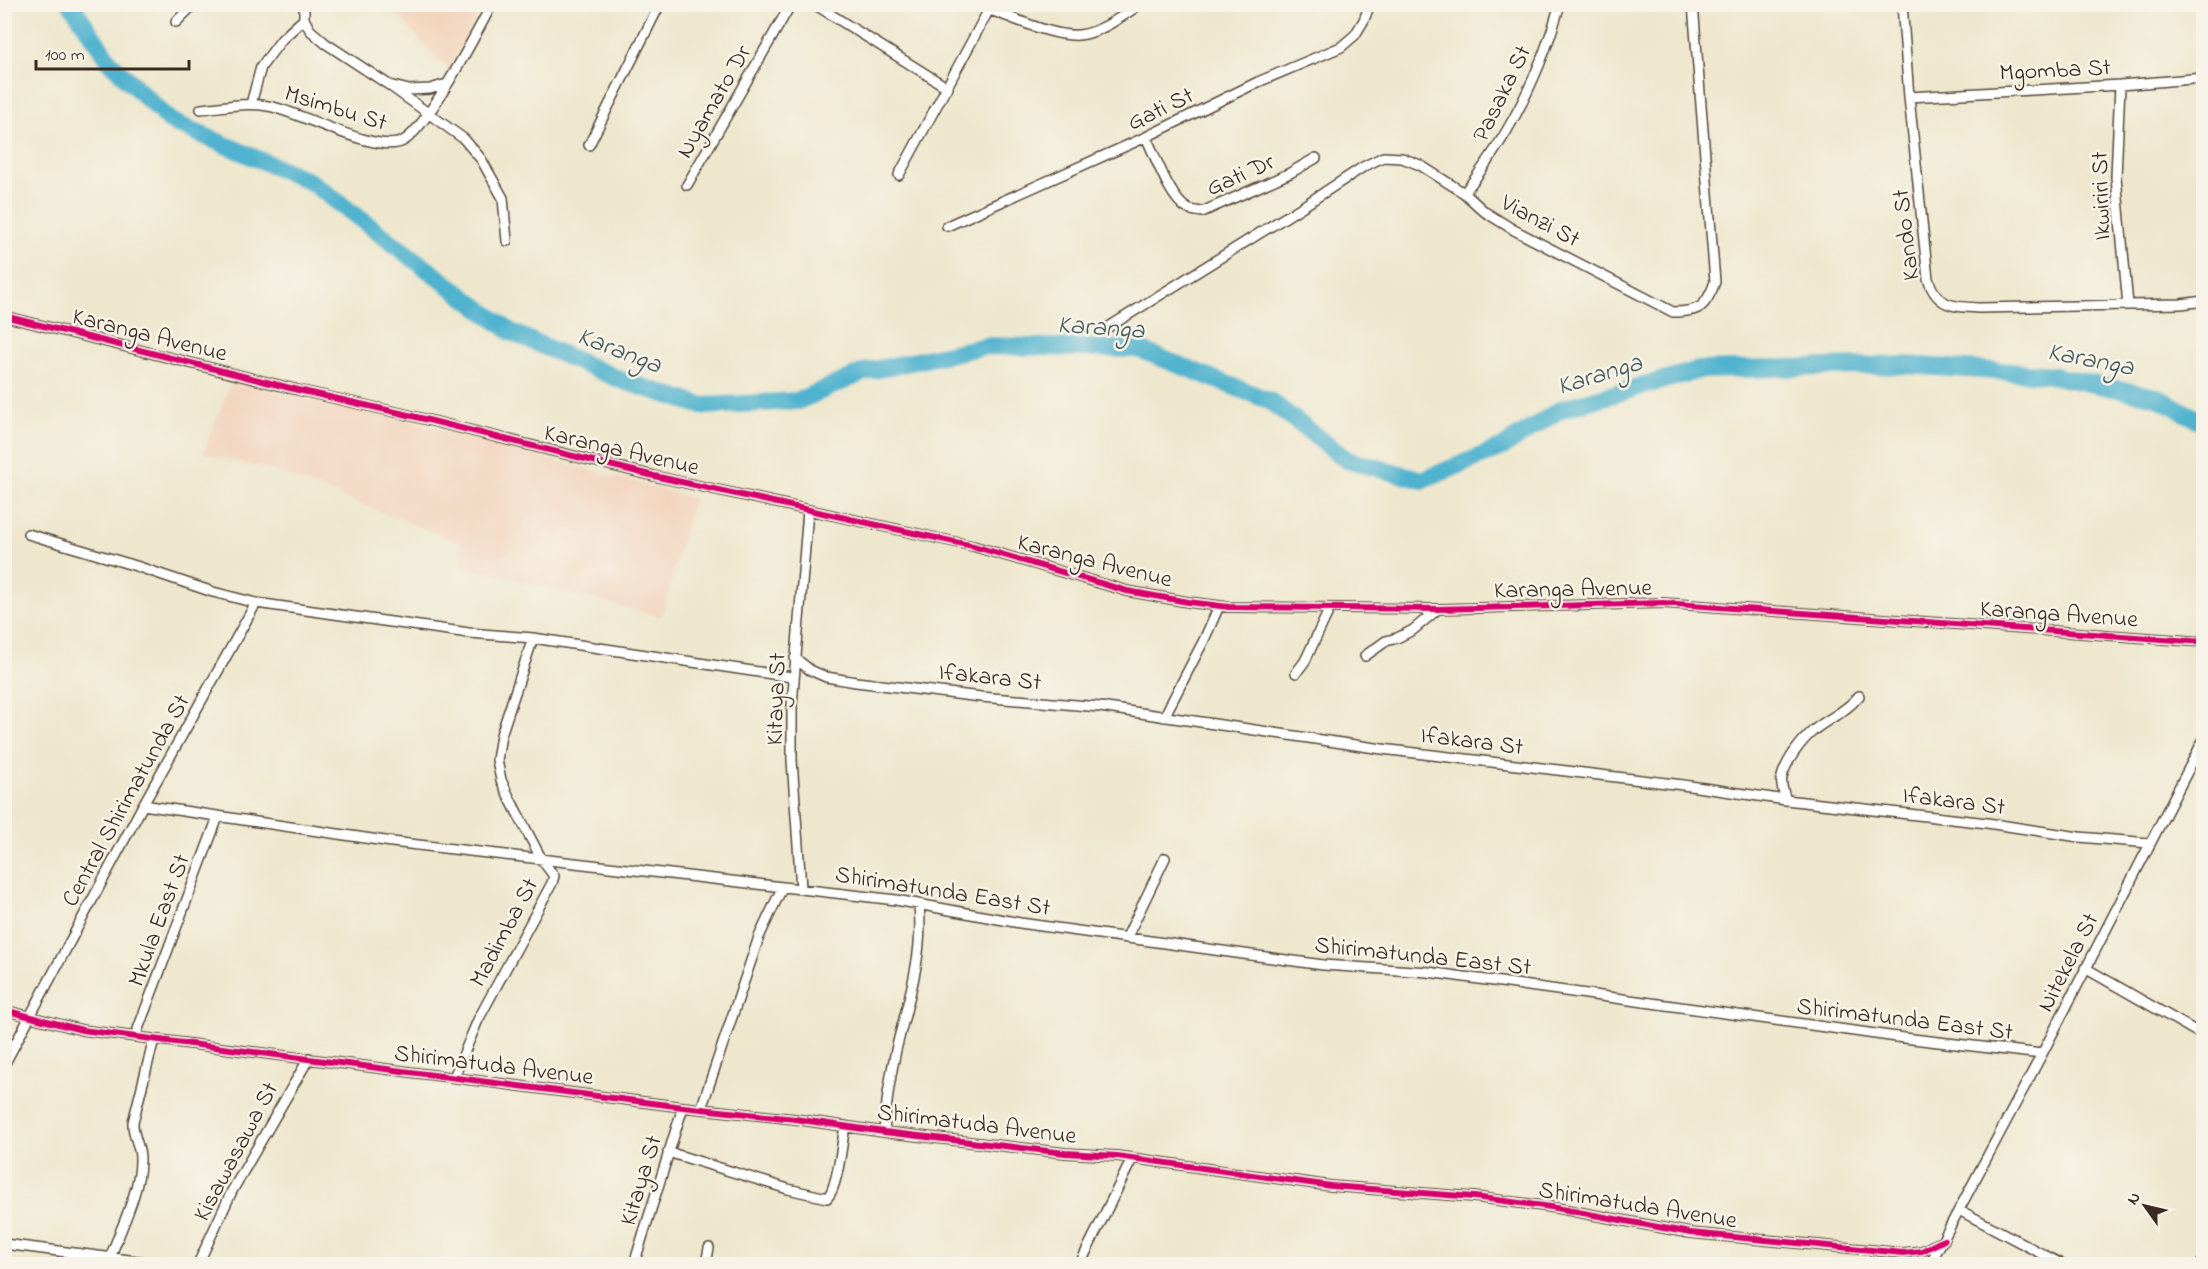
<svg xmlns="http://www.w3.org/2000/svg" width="2208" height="1269" font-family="'Indie Flower',sans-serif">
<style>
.built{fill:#f2d5be}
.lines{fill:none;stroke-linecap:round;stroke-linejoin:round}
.river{stroke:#4fb2ce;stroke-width:18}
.minor-casing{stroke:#564638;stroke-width:12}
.minor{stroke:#fff;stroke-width:9}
.cycleway-casing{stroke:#f7f3e8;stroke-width:10}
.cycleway{stroke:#d6006c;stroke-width:6}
.labels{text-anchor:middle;stroke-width:5;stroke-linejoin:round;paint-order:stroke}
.street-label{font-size:24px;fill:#3b2a1e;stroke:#f7f3e8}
.water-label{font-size:26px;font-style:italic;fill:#425a5c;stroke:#f7f3e8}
</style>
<rect width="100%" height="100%" fill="#f7f3e8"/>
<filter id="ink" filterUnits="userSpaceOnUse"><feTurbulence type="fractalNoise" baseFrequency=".0167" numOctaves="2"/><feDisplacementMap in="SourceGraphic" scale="12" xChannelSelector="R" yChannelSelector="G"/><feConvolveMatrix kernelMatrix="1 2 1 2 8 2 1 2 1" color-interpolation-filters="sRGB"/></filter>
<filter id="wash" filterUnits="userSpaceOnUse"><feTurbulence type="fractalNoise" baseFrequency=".008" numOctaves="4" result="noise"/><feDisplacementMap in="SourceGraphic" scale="24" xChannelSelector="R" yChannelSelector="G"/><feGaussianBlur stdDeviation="1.35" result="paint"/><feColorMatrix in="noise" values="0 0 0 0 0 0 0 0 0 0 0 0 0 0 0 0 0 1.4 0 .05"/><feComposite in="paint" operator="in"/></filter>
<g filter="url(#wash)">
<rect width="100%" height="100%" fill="#eee7cd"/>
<path class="built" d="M388,5H483L448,70Z
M231,382L401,419L693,498L662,617L460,566L459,542L274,471L203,453Z"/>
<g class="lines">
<path class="river" d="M71,4L110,62L170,121L311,182L511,332L623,381L703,406L798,401L864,372L986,346L1138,349L1270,401L1347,460L1423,480L1503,447L1561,409L1699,370L1904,365L2044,374L2157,397L2204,423"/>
</g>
</g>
<g filter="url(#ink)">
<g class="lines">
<g class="minor-casing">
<path id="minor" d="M304,4V19L310,30L325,43L389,85L409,90L430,89L447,84
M814,4L948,88
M1902,4L1909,97L1928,279C1937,307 1954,307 1980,308L2181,304L2204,301
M990,10C1014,18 1053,37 1079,35C1101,33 1123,15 1141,4
M176,22L194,4
M389,85L464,139L481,159L503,198L507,241
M2120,85L2116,177L2128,305
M1909,97L2120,85L2204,78
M251,104L261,67L282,39L304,19
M201,109C223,107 246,102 268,106C299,111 376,155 403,141C427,129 477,32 492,4
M1146,137C1155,155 1170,200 1188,209C1192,211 1198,211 1202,212L1290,173L1316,158
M589,145L660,4
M899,175L992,4
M687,185L791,4
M1464,193C1508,138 1541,72 1560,4
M947,226L1146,137L1258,82L1341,47L1355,35L1364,20L1370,4
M4,316L298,390L400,413L654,476L973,546L1127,591L1188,602L1229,607L1438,609L1663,603L2204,642
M1107,328L1305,205L1363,167L1383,157L1402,158L1420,165L1464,193L1485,212L1514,230L1673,312C1700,312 1706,307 1715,282L1693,4
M28,534L136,566L213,592L256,603L469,633L533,638L792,677
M1365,656L1386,641L1397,638L1413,630L1438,609
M795,658L810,670L826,677L856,682L981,697L1100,707L1382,749L1683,785L1786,800L1987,823L2079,837L2149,843
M1296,673L1305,661L1330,608
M1164,717L1204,640L1219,606
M1786,800C1784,793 1780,785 1782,777C1786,761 1801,741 1814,730C1829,718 1846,712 1859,696
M143,805L392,842L896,900L1020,923L1323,965L1428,972L1904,1038L2042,1054
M801,888L792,760V705L808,511
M1127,937L1165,858
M2085,968L2204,1036
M4,1010L82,1030L683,1107L795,1119L884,1132L1065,1153L1117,1156L1331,1186L1474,1197L1551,1207L1690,1233L1903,1253L1922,1251L1944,1240
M135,1037L218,817
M4,1065L143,805L256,603
M454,1077L478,1020L552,883L554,876L542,860L510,799L501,780L497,760L501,735L533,638
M701,1109L759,937L782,888
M884,1132C886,1104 890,1077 896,1050C908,1001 924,955 919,905
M668,1152L788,1189L827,1198C838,1188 842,1142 845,1126
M1959,1210L2061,1264
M4,1244L160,1264
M110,1258C121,1228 141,1189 140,1158C140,1145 132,1135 133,1122L154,1039
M198,1264L232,1191L309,1058
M634,1264L683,1107
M706,1264L709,1248
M1080,1264L1132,1159
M1930,1264L2042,1054L2204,739
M2201,1264L2204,1260"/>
</g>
<use href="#minor" class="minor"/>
<g class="cycleway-casing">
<path id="cycleway" d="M4,316L298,390L400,413L654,476L973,546L1127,591L1188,602L1229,607L1438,609L1663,603L2204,642
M4,1010L82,1030L683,1107L795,1119L884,1132L1065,1153L1117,1156L1331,1186L1474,1197L1551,1207L1690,1233L1903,1253L1922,1251L1944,1240"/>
</g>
<use href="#cycleway" class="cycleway"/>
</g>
</g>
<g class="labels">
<g class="street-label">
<text transform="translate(2055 69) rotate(-3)" y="8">Mgomba St</text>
<text transform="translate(1501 93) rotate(-64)" y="8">Pasaka St</text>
<text transform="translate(713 101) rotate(-60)" y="8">Nyamato Dr</text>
<text transform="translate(336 107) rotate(17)" y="8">Msimbu St</text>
<text transform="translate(1160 108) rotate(-26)" y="8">Gati St</text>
<text transform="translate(1240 174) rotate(-24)" y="8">Gati Dr</text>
<text transform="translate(2100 196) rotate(-92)" y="8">Ikwiriri St</text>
<text transform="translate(1541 220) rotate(28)" y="8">Vianzi St</text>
<text transform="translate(1905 235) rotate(-97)" y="8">Kando St</text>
<text transform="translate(150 334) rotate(14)" y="8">Karanga Avenue</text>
<text transform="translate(622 449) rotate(13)" y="8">Karanga Avenue</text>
<text transform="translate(1095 560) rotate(14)" y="8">Karanga Avenue</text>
<text transform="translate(1573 588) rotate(-1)" y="8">Karanga Avenue</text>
<text transform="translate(2059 613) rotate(4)" y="8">Karanga Avenue</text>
<text transform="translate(990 676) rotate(6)" y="8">Ifakara St</text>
<text transform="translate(775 699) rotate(-88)" y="8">Kitaya St</text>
<text transform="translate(1472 740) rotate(7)" y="8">Ifakara St</text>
<text transform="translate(125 800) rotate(-61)" y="8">Central Shirimatunda St</text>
<text transform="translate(1954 800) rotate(7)" y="8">Ifakara St</text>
<text transform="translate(943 890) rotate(9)" y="8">Shirimatunda East St</text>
<text transform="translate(158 920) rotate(-70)" y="8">Mkula East St</text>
<text transform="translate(503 932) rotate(-62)" y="8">Madimba St</text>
<text transform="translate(1423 955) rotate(6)" y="8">Shirimatunda East St</text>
<text transform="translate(2067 962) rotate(-63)" y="8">Nitekela St</text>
<text transform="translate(1905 1018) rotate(7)" y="8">Shirimatunda East St</text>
<text transform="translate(494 1064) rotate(7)" y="8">Shirimatuda Avenue</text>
<text transform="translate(977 1123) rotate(7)" y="8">Shirimatuda Avenue</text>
<text transform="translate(235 1151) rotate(-62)" y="8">Kisawasawa St</text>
<text transform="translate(640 1180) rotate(-73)" y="8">Kitaya St</text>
<text transform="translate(1638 1204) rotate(9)" y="8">Shirimatuda Avenue</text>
</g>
<g class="water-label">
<text transform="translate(1101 326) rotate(4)" y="9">Karanga</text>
<text transform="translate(620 349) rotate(21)" y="9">Karanga</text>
<text transform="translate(2091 358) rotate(11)" y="9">Karanga</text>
<text transform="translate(1599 373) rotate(-17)" y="9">Karanga</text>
</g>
</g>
<rect width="2208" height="1269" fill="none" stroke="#f7f3e8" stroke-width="24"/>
<g transform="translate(2145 1206) rotate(304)" stroke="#f7f3e8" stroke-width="4.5" paint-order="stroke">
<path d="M0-4.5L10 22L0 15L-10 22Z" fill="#3b2a1e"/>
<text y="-9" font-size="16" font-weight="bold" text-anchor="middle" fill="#3b2a1e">N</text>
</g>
<path d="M36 60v9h153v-9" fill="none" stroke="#3b2a1e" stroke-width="3"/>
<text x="45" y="60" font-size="18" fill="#3b2a1e" stroke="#f7f3e8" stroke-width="4.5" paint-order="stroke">100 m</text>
</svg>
